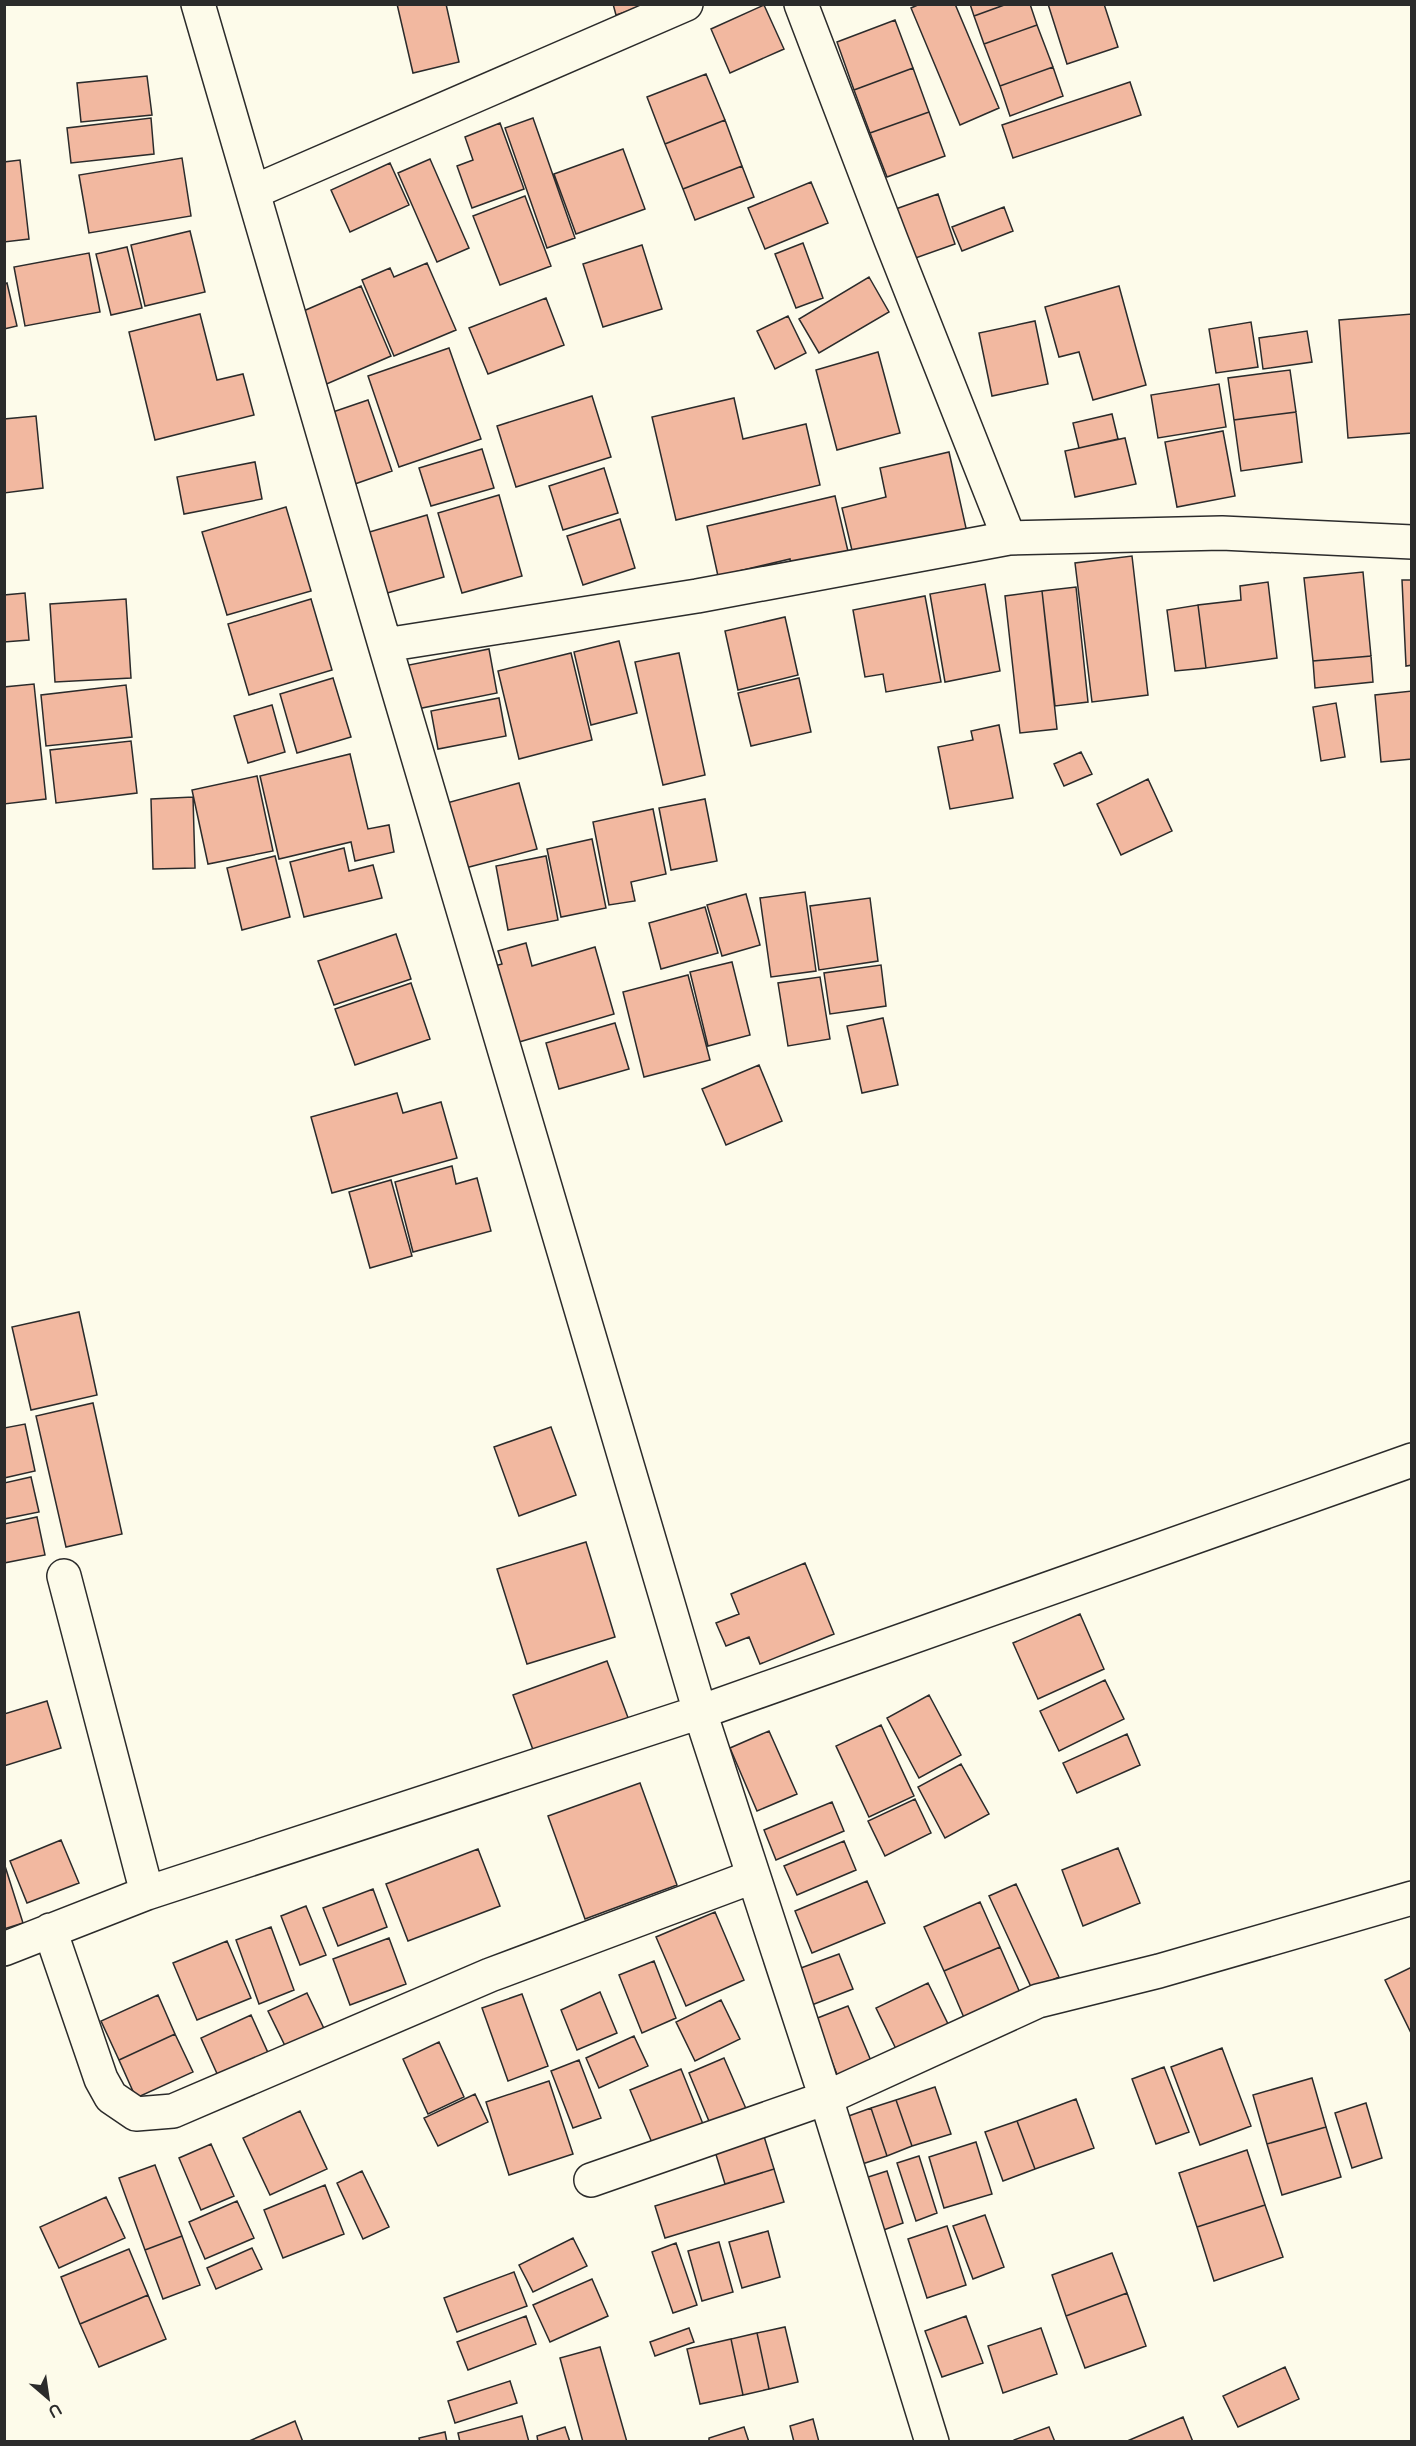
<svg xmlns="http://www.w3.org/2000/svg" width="1416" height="2446" font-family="'Varela Round',sans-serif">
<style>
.building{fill:#f2b8a0;stroke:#2b2b2b;stroke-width:1.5}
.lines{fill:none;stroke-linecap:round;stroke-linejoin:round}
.street-casing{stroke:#2b2b2b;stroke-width:36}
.street{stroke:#fdfbea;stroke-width:33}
</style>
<rect width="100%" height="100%" fill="#fdfbea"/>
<path class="building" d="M397,4H446L459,62L413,73Z
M613,4H651L616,15Z
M920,4H955L999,108L960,125L911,8Z
M970,4H1007L974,16Z
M1007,4H1030L1037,25L984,44L974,16Z
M1048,4H1104L1118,47L1067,64Z
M764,5L784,49L730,73L711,29Z
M895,20L913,68L854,90L837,42Z
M1037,25L1053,67L1000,86L984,44Z
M1053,67L1063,96L1010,116L1000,86Z
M913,68L929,112L870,133L854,90Z
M706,74L725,120L665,144L647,97Z
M147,76L152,115L81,122L77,83Z
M1130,82L1141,115L1013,158L1002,125Z
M929,112L945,156L887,177L870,133Z
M151,118L154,154L71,163L67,128Z
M533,118L575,238L547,248L505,128Z
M725,120L742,166L683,189L665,144Z
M500,123L524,189L472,208L457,166L473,160L465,137Z
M623,149L645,209L576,234L554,174Z
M182,158L191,216L89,233L79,175Z
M430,159L469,248L437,262L398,173Z
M20,160L29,239L4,242V162Z
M390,163L409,205L350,232L331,190Z
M742,166L754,197L695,220L683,189Z
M811,182L828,223L765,249L748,208Z
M938,194L955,244L907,261L890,211Z
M525,196L551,266L500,285L473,216Z
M1004,207L1013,231L962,251L952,227Z
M190,231L205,292L145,306L131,245Z
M803,243L823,298L796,308L775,254Z
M642,245L662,309L603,327L583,264Z
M127,247L142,308L111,315L96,254Z
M89,253L100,312L25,326L14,267Z
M427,263L456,330L394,356L362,280L390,268L394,277Z
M869,277L889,312L819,353L799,319Z
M7,283L17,326L4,329V284Z
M361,286L391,356L322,386L292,316Z
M1119,286L1146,385L1093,400L1079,352L1059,357L1045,307Z
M546,298L564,345L488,374L469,328Z
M200,314L217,380L243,374L254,415L155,440L129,332Z
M1412,314V433L1348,438L1339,320Z
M788,316L806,353L775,369L757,331Z
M1035,321L1048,384L992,396L979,333Z
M1251,322L1258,367L1216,373L1209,329Z
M1307,331L1312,362L1263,369L1259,338Z
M449,348L481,439L399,467L368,376Z
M878,352L900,433L837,450L816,370Z
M1290,370L1296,412L1234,420L1228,378Z
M1219,384L1226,427L1158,438L1151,395Z
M592,396L611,457L516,487L497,426Z
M734,398L743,439L806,424L820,485L676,520L652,417Z
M368,400L392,471L352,485L327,414Z
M1296,412L1302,462L1241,471L1234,420Z
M1112,414L1118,439L1079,448L1073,423Z
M36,416L43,488L4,493V419Z
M1223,431L1235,496L1177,507L1165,442Z
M1125,438L1136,484L1075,497L1065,451Z
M482,449L494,488L431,506L419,468Z
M949,452L968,537L855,563L842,508L886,497L880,468Z
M255,462L262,499L184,514L177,477Z
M604,468L618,513L563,530L549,486Z
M499,495L522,576L462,593L438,513Z
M835,496L851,564L793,577L790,559L718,576L707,526Z
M286,507L311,591L227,615L202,532Z
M427,515L444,577L373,597L356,536Z
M620,519L635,568L583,585L567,536Z
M1132,556L1148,695L1092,702L1075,563Z
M1363,572L1371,656L1313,661L1304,578Z
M1402,580H1412V665L1406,666Z
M1268,582L1277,658L1206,668L1198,605L1241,600L1240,586Z
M985,584L1000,671L945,682L930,594Z
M1076,587L1088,702L1055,706L1042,591Z
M1042,591L1057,729L1020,733L1005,596Z
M25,593L29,640L4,642V595Z
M925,596L941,682L886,692L883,674L865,677L853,610Z
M126,599L131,678L55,682L50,604Z
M311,599L332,670L249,695L228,624Z
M1198,605L1206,668L1175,671L1167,610Z
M785,617L798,675L738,690L725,631Z
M619,641L637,713L591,725L574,652Z
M489,649L497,693L412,710L404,666Z
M571,653L592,740L519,759L498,671Z
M679,653L705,775L663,785L635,662Z
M1371,656L1373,682L1315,688L1313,661Z
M333,678L351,737L297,753L280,694Z
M799,678L811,732L751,746L738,693Z
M34,684L46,799L4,804V687Z
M126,685L132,737L46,746L41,695Z
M1412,691V759L1381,762L1375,695Z
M499,698L506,736L438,749L431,711Z
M1336,703L1345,757L1321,761L1313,707Z
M272,705L285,752L248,763L234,716Z
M999,725L1013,798L950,809L938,747L973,740L971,731Z
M131,741L137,793L56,803L50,750Z
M1081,752L1092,774L1064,786L1054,764Z
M350,754L368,829L389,825L394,852L355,861L351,842L279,859L260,776Z
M257,776L273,851L208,864L192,790Z
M1148,779L1172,831L1121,855L1097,804Z
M519,783L537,849L454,871L436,806Z
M193,797L195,868L153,869L151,799Z
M705,799L717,861L671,870L659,808Z
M653,809L666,874L631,882L635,901L609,905L593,822Z
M592,839L606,908L561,917L547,849Z
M344,848L349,871L373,865L382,898L304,917L290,862Z
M275,856L290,917L242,930L227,868Z
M546,856L558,920L508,930L496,866Z
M805,892L816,971L771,977L760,898Z
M746,894L760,945L722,956L707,905Z
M870,898L878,961L819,970L810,906Z
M705,907L718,953L661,969L649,923Z
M396,934L411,979L334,1005L318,961Z
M526,943L532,966L595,947L614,1014L509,1045L487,968L502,964L498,951Z
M732,962L750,1035L708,1046L690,972Z
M881,965L886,1006L830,1014L824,973Z
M688,975L710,1060L644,1077L623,992Z
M820,977L830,1039L788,1046L778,983Z
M411,983L430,1039L355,1065L335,1009Z
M883,1018L898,1085L862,1093L847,1026Z
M615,1023L629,1069L559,1089L546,1043Z
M759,1065L782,1121L726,1145L702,1089Z
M397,1093L403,1113L441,1102L457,1158L332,1193L311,1117Z
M452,1166L456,1184L477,1178L491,1231L413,1252L395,1182Z
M391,1180L412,1256L370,1268L349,1192Z
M79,1312L97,1395L31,1410L12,1327Z
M93,1403L122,1534L66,1547L36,1416Z
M25,1424L35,1471L4,1478V1428Z
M551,1427L576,1495L519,1516L494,1447Z
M31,1477L39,1512L4,1519V1483Z
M37,1517L45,1555L4,1563V1524Z
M586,1542L615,1637L527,1664L497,1569Z
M805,1563L834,1634L760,1664L749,1637L726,1646L716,1623L739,1614L731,1594Z
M1080,1614L1104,1669L1038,1699L1013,1643Z
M607,1661L630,1723L536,1758L513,1695Z
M1105,1680L1124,1719L1059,1751L1040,1711Z
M929,1695L961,1755L919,1778L887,1718Z
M47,1701L61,1748L4,1766V1714Z
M881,1725L914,1796L869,1817L836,1746Z
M769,1731L797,1794L757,1811L730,1748Z
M1127,1734L1140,1765L1077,1793L1063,1763Z
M961,1764L989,1814L945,1838L918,1787Z
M640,1783L677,1885L585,1919L548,1816Z
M915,1799L931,1833L885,1856L868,1821Z
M832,1802L844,1831L776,1860L764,1830Z
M61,1840L79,1883L27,1903L10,1861Z
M844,1841L856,1870L797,1895L784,1866Z
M1118,1848L1140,1903L1083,1926L1062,1870Z
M478,1849L500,1906L408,1941L386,1884Z
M5,1866L23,1923L4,1929V1866Z
M867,1881L885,1923L812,1953L795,1911Z
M1016,1884L1059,1977L1032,1989L989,1896Z
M373,1889L387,1927L338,1946L323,1908Z
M980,1902L1000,1947L944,1971L924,1927Z
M306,1906L326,1955L300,1965L281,1916Z
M715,1912L744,1980L686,2006L656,1937Z
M271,1927L294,1990L259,2004L236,1940Z
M389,1938L406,1984L350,2005L333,1959Z
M227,1941L251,1998L197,2020L173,1963Z
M1000,1947L1021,1995L965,2020L944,1971Z
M839,1954L853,1989L804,2008L790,1972Z
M654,1961L676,2018L642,2033L619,1975Z
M1412,1967V2035L1385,1980Z
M928,1983L950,2028L898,2053L876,2008Z
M600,1992L617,2033L577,2050L561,2010Z
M307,1993L329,2039L291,2058L268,2011Z
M522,1994L548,2066L508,2081L482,2008Z
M158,1995L175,2034L119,2060L101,2021Z
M721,2000L740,2039L695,2061L676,2022Z
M848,2006L874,2068L840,2082L815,2019Z
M251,2015L269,2055L219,2078L201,2038Z
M175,2034L193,2072L136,2098L119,2060Z
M634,2036L648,2066L599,2088L586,2058Z
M439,2042L464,2097L428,2114L403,2059Z
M1222,2048L1251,2126L1200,2145L1171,2067Z
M724,2058L747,2111L711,2126L689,2073Z
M579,2060L601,2118L573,2128L551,2071Z
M1164,2067L1189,2132L1156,2144L1132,2079Z
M681,2069L705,2129L655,2150L630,2090Z
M1312,2078L1326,2127L1267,2144L1253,2095Z
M549,2081L573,2154L509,2175L486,2102Z
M935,2087L951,2134L912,2146L896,2100Z
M475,2094L488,2122L438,2146L424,2118Z
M1076,2099L1094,2148L1035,2169L1017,2121Z
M896,2100L912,2146L887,2156L871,2108Z
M1366,2103L1382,2158L1352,2168L1335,2113Z
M871,2108L887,2156L859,2165L843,2118Z
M300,2111L327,2169L270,2195L243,2138Z
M1017,2121L1035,2169L1003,2181L985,2132Z
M1326,2127L1341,2177L1282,2195L1267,2144Z
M763,2133L774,2169L725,2184L714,2148Z
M976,2142L992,2194L944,2208L929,2157Z
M211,2144L234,2196L201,2210L179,2158Z
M1247,2150L1265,2205L1197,2227L1179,2173Z
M919,2156L937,2213L916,2221L897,2163Z
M155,2165L182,2236L145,2250L119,2178Z
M774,2169L784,2202L665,2238L655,2206Z
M362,2171L389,2227L363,2239L337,2183Z
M887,2171L903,2223L878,2232L862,2179Z
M325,2185L344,2234L283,2258L264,2210Z
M106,2197L125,2238L59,2268L40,2227Z
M237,2201L254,2238L205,2259L189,2222Z
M1265,2205L1283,2257L1214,2281L1197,2227Z
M985,2215L1004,2267L973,2279L953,2226Z
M947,2226L966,2285L927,2298L908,2239Z
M768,2231L780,2277L742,2288L729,2242Z
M182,2236L200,2285L163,2299L145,2250Z
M573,2238L587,2266L533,2292L519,2265Z
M719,2242L733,2292L702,2301L688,2251Z
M676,2243L697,2305L673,2313L652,2252Z
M252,2248L262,2269L216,2289L207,2268Z
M129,2249L148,2295L80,2324L61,2277Z
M1112,2253L1127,2293L1066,2316L1052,2275Z
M514,2272L527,2306L457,2332L444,2298Z
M592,2279L608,2316L550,2342L533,2305Z
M1127,2293L1146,2346L1085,2368L1066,2316Z
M148,2295L166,2339L99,2367L80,2324Z
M526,2316L536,2344L468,2370L457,2342Z
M966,2316L983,2363L942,2377L925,2331Z
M785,2327L798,2382L769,2389L757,2333Z
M689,2328L694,2342L655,2356L650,2342Z
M1041,2328L1057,2374L1003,2393L988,2346Z
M757,2333L769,2389L743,2395L731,2339Z
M731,2339L743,2395L700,2404L687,2349Z
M600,2347L627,2442H583L560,2358Z
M1285,2367L1299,2399L1238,2427L1223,2396Z
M510,2381L517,2403L455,2423L448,2401Z
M522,2416L529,2442H460L458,2433Z
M1183,2417L1193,2442H1125Z
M813,2419L819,2442H794L790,2426Z
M295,2421L303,2442H247Z
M565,2427L570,2442H538L537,2436Z
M744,2427L749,2442H709V2438Z
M1049,2427L1055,2442H1014V2440Z
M445,2432L447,2442H420L419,2438Z"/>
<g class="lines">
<g class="street-casing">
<path id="street" d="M198,4L385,645L700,1712L826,2098L932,2442
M801,4L891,240L1009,538
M253,192L686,4
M385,645L697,596L1009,538L1222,533L1412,542
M64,1576L147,1893
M50,1930L101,2079L111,2097L136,2114L173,2111L490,1975L752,1877
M4,1949L147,1893L700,1712L1412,1460
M591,2180L826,2098L1038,2001L1159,1971L1412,1898"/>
</g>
<use href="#street" class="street"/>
</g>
<rect width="1416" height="2446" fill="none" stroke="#2b2b2b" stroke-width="12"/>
<g transform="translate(48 2398) rotate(151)" stroke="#fdfbea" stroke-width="4.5" paint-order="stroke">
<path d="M0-4.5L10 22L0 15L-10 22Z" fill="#2b2b2b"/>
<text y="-9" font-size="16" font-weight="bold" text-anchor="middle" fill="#2b2b2b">U</text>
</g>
</svg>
